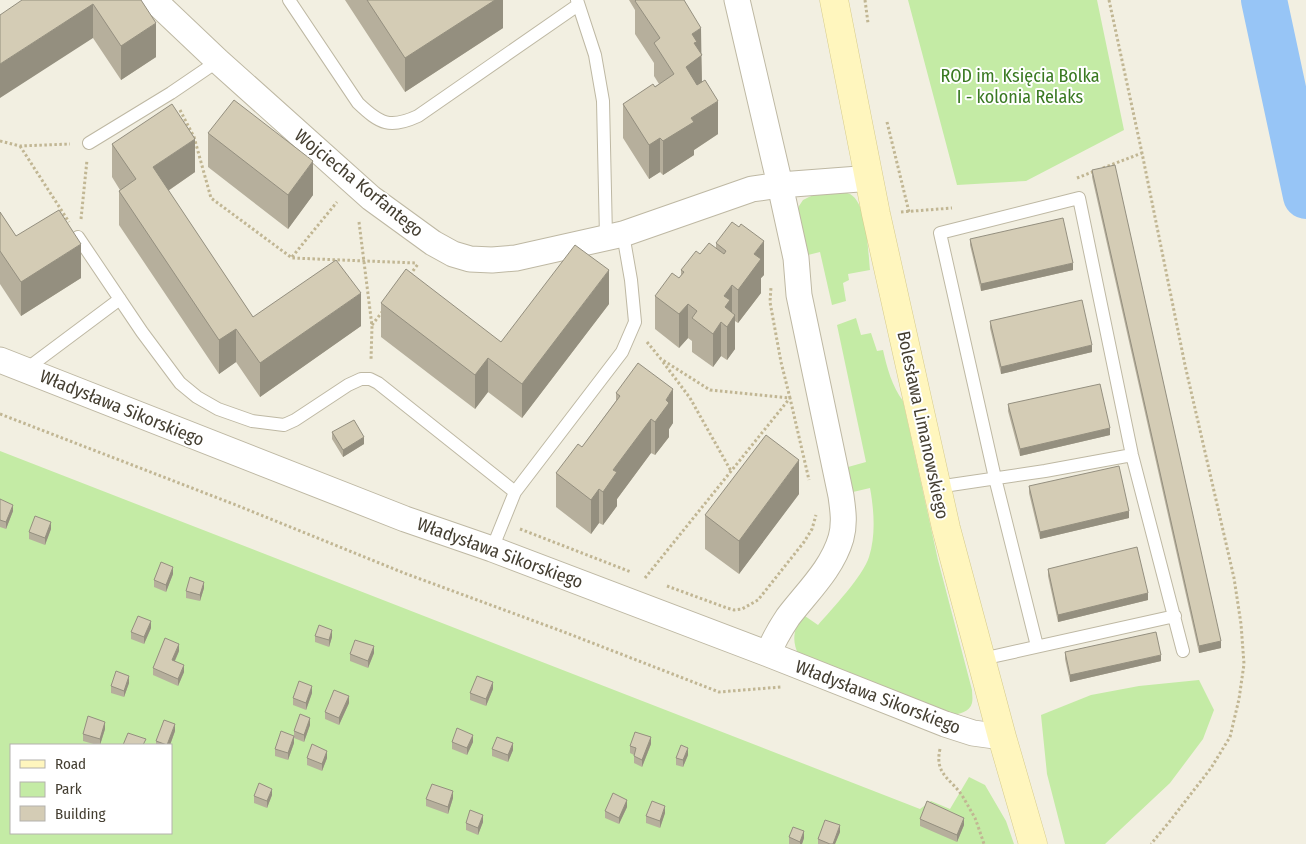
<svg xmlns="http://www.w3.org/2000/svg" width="1306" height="844" font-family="'Fira Sans Condensed',sans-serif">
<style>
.green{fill:#c4eba5;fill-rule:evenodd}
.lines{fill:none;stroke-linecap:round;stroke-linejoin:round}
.river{stroke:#97c5f6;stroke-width:46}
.lane-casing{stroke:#beb8a3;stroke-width:14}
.street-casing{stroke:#beb8a3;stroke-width:27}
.secondary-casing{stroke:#d6cb8c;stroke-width:29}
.path{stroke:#c1b693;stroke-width:3;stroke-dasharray:2.5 2.5;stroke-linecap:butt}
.lane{stroke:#fff;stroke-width:12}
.street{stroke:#fff;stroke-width:25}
.secondary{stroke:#fff6be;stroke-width:28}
.wall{fill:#b6af9c}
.shaded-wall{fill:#948f7f}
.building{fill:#d4ccb5;stroke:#948f7f}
.labels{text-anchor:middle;stroke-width:4;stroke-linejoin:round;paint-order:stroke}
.park-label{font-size:18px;fill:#397921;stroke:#fff}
.street-label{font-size:18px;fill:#443e31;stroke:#fff}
</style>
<rect width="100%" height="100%" fill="#f2efe1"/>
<path class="green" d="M908,0H1097L1124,130L1026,181L957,185Z
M838,193C842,193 846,192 850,194C867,203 868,251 870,270L848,274L849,280L843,283L846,301L832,305L820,252L804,256L797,212L799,206L803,200L809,197L816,194Z
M856,318L861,335L871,333L877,351L883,350C887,368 892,386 903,401L938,560L972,690C972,693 973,699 972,703C970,712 959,714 951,715L799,656C791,639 794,631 802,614L818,625C832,609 863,576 869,557C876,535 874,510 870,488L853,492L848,467L866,462L837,325Z
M0,451L920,809L931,801L950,809L969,777L985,785L1006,821L1014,844H0ZM11,745H171V833H11Z
M1199,680L1214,710L1203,739L1170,783L1105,844H1065L1047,774L1041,715L1091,695L1139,686Z"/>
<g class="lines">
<path class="river" d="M1264,0L1306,196"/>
<g class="lane-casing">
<path id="lane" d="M289,0L358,103C380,124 390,129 418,116L578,5
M577,0L595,55L603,101L606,237
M89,143L171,93L218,61
M78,237L142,332L180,383L197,397L218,409L252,421L284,425L295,420L348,385L361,379H370L378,383L515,492
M25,370L120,299
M937,487L1045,471L1132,455
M492,549L515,492L622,352L635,322L631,280L623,234
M1037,646L995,478L940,233L1079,198L1132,455L1183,651
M982,659L1175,616"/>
</g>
<g class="street-casing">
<path id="street" d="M152,0L161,7L218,61L371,198L433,243L453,254L470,259L492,260L516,258L623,234L752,189L780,185L859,179L869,177
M737,0L780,185L796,258L799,295L841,496C843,510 845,524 841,538C832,569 807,592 788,617C780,629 773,641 768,654
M0,360L405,519L492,549L768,654L945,724L973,733L1002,737"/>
</g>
<g class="secondary-casing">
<path id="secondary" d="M834,0L876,214L946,528L1002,737L1033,844"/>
</g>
<path class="path" d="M865,0L868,23
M1109,0L1142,153L1185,365L1234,578L1241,624L1244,664L1239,699L1230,737L1211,768L1170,821L1151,844
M180,110L194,137L211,198L292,258L416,263
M887,122L909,212
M0,141L20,146L70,144
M20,146L69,222
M1103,168L1142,153
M1077,178L1095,171
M901,212L952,208
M81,219L87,160
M359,222L372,326L371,360
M292,257L337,202
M410,275L418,264
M372,325L382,312
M647,342L661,359L710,390L790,398L781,362L770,302L771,287
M663,362L690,398L731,471
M0,414L236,505L404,573L564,632L719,692L781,687
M520,529L631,572
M645,578L790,398L809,480
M667,586L727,608L734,610L742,609L758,600L804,542L812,529L816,515
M940,749C934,775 952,779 963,797C967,804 971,811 975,818C978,826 981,835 984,844"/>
<use href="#lane" class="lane"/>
<use href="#street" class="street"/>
<use href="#secondary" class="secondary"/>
</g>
<path class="wall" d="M22,0H141L156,57L121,80L93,38Z
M345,0H503V28L405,92Z
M629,0H684L701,54L702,82L718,134L694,150V155L663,175L660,172L649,179L623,138V104L659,84L654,76V63L635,34V10Z
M208,133L313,195L288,229L208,167Z
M112,144L195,172L168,191L253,317L361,326L260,397L236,362L219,374L119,225V191L120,190L112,177Z
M1092,170L1221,648L1199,653L1092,177Z
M0,212L16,236L81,278L21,316L0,284Z
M970,239L1073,270L981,291L970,245Z
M716,243L764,275L761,278V293L738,323L735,321V349L727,360L721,356L713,367L692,352V341L688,338L679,348L655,329V296L679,278L681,275V270L700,254L716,248Z
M381,303L501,342L609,304L522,418L488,392L475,409L381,337Z
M990,321L1092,352L1001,374L990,328Z
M616,393L673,423L669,429V437L655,455L651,453L617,499V506L603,525L599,523L591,534L556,507V473L582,447L616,401Z
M1008,404L1110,435L1020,456L1008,411Z
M332,432L364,444L343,457L332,439Z
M1029,486L1129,518L1040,539L1029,493Z
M799,494L739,574L705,549V515Z
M0,499L13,511L6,529L0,527Z
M51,529L45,545L29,539V532Z
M1048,569L1148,600L1058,622L1048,576Z
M173,574L166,592L154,587V580Z
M204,588L200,601L186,598V591Z
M151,628L144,644L131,639V632Z
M315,636L332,637L329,647L315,642Z
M179,651L175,661L184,672L178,686L153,675V668Z
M1065,652L1161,661L1070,682L1065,659Z
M374,653L368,668L350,661V654Z
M129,683L124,697L111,693V686Z
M493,689L486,706L470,700V693Z
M312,693L306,710L293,705V698Z
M349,703L339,725L325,719V712Z
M310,725L304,742L294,738V743L288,760L275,756V749L294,736V731Z
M105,729L100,745H97L83,741V734Z
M175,731L170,745H156V741Z
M452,742H473L467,755L452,749Z
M651,744L642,767L634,763V755L630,753V746Z
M492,749L513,750L508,762L492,756Z
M688,755L683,767L676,765V758Z
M307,758H327L322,771L307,765Z
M272,795L267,808L254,803V796Z
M453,798L448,814L426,806V799Z
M627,807L619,824L605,818V811Z
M665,813L660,828L646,823V816Z
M920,819L964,825L957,842L920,826Z
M483,822L478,835L466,830V823Z
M840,832L835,844H818V839Z
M789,837L804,838L802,844H789Z"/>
<path class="shaded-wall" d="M495,0H503V28L405,92V58Z
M93,4V38L0,98V64Z
M156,23V57L121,80V46Z
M701,28L702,89L686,100V67L692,34Z
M718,101V134L694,150V155L663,175V141L691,118Z
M660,138V172L649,179V145Z
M195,139V172L153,201V167Z
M313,161V195L288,229V195Z
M764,241V275L761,278V293L738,323V290L754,254Z
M81,244V278L21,316V282Z
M1073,263V270L981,291V284Z
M609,270V304L522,418V384Z
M732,285V319L735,315V349L727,360V327L724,325V296Z
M361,293V326L260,397V363Z
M688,304V338L679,348V314Z
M721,322V356L713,367V334Z
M236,329V362L219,374V340Z
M1092,345V352L1001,374V367Z
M488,358V392L475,409V375Z
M673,389V423L669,429V437L655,455V422L666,400Z
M651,419V453L617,499V506L603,525V492L613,470Z
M1110,428V435L1020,456V449Z
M364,437V444L343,457V450Z
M799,460V494L739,574V541Z
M599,489V523L591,534V500Z
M13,505V511L6,529V522Z
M1129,511V518L1040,539V532Z
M51,522V529L45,545V538Z
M173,567V574L166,592V585Z
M204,582V588L200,601V595Z
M1148,593V600L1058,622V615Z
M151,621V628L144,644V637Z
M332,630V637L329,647V640Z
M1221,641V648L1199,653V646Z
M179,644V651L172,667V660Z
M374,646V653L368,668V661Z
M1161,655V661L1070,682V675Z
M184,665V672L178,686V679Z
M129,676V683L124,697V691Z
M493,682V689L486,706V699Z
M312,686V693L306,710V703Z
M349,696V703L339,725V718Z
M310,718V725L304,742V735Z
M105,722V729L100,745V739Z
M175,724V731L170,745H167Z
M473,735V742L467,755V748Z
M294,736V743L288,760V753Z
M651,737V744L642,767V760Z
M513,743V750L508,762V755Z
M688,748V755L683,767V760Z
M327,751V758L322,771V764Z
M272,789V795L267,808V801Z
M453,791V798L448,814V807Z
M627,800V807L619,824V818Z
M665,806V813L660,828V821Z
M483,815V822L478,835V828Z
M964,818V825L957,842V835Z
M840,825V832L835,844H833Z
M804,831V838L802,844H800V842Z"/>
<path class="building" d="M22,0H141L156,23L121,46L93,4L0,64V15Z
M367,0H495L405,58Z
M636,0H684L701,28L692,34L697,42L694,43L702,55L686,67L697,85L705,80L718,101L691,118L694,122L663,141L660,138L649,145L623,104L653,84L655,87L674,74L654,43L660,38L635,1Z
M234,100L313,161L288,195L208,133Z
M172,104L195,139L153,167L253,317L336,260L361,293L260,363L236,329L219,340L119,191L136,179L112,144Z
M1115,165L1221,641L1199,646L1092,170Z
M59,210L81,244L21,282L0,251V212L16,236Z
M1063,218L1073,263L981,284L970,239Z
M732,222L739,227L741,224L764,241L754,254L761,259L738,290L732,285L724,296L730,300L725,307L735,315L727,327L721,322L713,334L692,318L697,311L688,304L679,314L655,296L672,273L679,278L684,272L681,270L696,251L700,254L709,243L724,254L726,251L716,243Z
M575,245L609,270L522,384L488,358L475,375L381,303L406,269L501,342Z
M1082,300L1092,345L1001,367L990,321Z
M638,363L673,389L666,400L669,403L655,422L651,419L613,470L617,472L603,492L599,489L591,500L556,473L578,444L582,447L620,396L616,393Z
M1100,384L1110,428L1020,449L1008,404Z
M354,420L364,437L343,450L332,432Z
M766,435L799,460L739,541L705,515Z
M1119,466L1129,511L1040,532L1029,486Z
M0,499L13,505L6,522L0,520Z
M35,516L51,522L45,538L29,532Z
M1137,547L1148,593L1058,615L1048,569Z
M161,562L173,567L166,585L154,580Z
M190,577L204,582L200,595L186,591Z
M138,616L151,621L144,637L131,632Z
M319,625L332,630L329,640L315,636Z
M1156,632L1161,655L1070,675L1065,652Z
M165,638L179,644L172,660L184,665L178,679L153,668Z
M355,640L374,646L368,661L350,654Z
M116,671L129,676L124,691L111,686Z
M477,676L493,682L486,699L470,693Z
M299,681L312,686L306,703L293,698Z
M334,690L349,696L339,718L325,712Z
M300,714L310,718L304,735L294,731Z
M88,716L105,722L100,739L83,734Z
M164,720L175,724L167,745L156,741Z
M457,728L473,735L467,748L452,742Z
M281,731L294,736L288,753L275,749Z
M635,732L651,737L642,760L634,756L636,748L630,746Z
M128,733L146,739L143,745H123Z
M497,737L513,743L508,755L492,749Z
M312,744L327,751L322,764L307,758Z
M681,745L688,748L683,760L676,758Z
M259,783L272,789L267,801L254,796Z
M432,784L453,791L448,807L426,799Z
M613,793L627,800L619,818L605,811Z
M652,801L665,806L660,821L646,816Z
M927,801L964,818L957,835L920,819Z
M470,810L483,815L478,828L466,823Z
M825,820L840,825L833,844H830L818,839Z
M793,827L804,831L800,842L789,837Z"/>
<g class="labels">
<g class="park-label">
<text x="1020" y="82">ROD im. Księcia Bolka<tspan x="1020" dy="21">I - kolonia Relaks</tspan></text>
</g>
<g class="street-label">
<text transform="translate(359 183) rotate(39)" y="6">Wojciecha Korfantego</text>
<text transform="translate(122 408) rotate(22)" y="6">Władysława Sikorskiego</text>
<text transform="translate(923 425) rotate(78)" y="6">Bolesława Limanowskiego</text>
<text transform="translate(500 553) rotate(20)" y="6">Władysława Sikorskiego</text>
<text transform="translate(878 697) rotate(21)" y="6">Władysława Sikorskiego</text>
</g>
</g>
<rect x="10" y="744" width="162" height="90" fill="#ffffff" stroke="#b4b2ad"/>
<rect x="20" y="760" width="25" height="8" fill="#fff6be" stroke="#b4b2ad"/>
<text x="55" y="769" font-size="15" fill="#443e31">Road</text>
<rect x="20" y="782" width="25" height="15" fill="#c4eba5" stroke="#b4b2ad"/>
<text x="55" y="794" font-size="15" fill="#443e31">Park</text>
<rect x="20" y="806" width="25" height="15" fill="#d4ccb5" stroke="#b4b2ad"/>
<text x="55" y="819" font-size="15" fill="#443e31">Building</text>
</svg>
